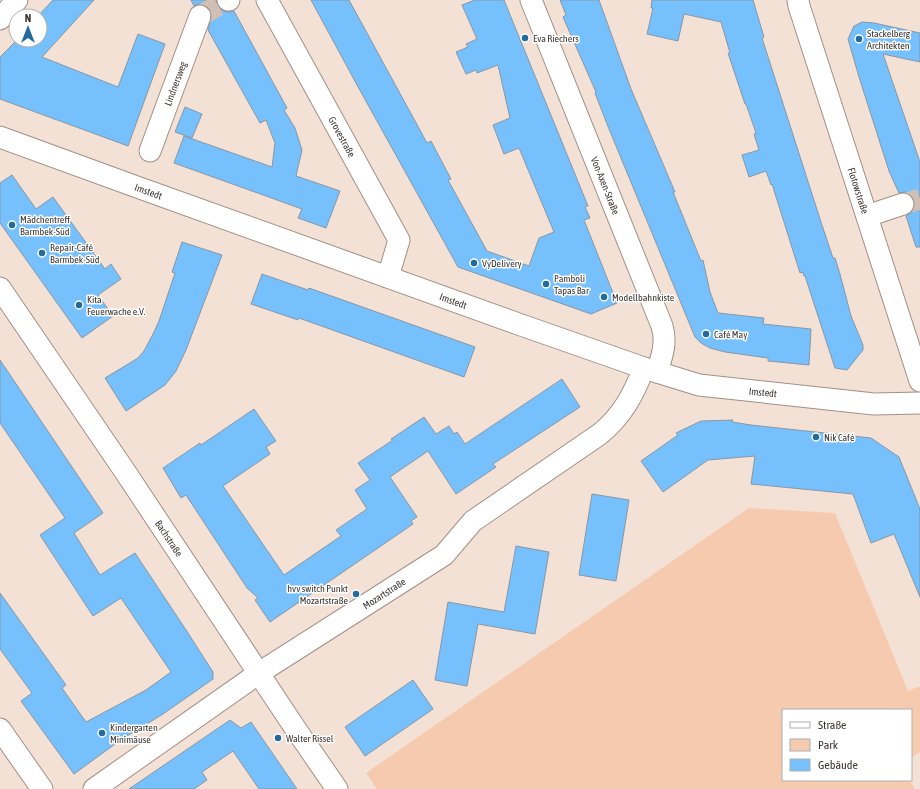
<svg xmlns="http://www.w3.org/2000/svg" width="920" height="789" font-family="'Asap Condensed',sans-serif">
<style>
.green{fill:#f6caaf}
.building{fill:#76c0fd;stroke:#8897a3}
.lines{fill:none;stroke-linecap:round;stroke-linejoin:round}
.minor-tunnel{stroke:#cfbfb5;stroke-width:21;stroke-dasharray:21 10;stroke-linecap:butt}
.minor-casing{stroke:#a29086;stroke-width:23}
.minor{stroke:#fff;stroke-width:21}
.poi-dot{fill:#236b9f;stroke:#fff;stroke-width:1.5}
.labels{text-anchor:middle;stroke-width:3;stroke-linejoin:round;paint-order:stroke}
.poi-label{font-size:10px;fill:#3c3530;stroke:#fff;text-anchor:start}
.street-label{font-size:10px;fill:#3c3530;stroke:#fff}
</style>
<rect width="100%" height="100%" fill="#f4e1d6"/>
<path class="green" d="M749,508L835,513L908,691L920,686V752L911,758V710H783V780H909L915,789H377L366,773Z"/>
<path class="building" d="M53,0H94L42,57L118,87L138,34L165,44L128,146L0,99V57L17,40H40V16H38Z
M191,0H216L217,6L222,10L228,12L234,11L287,108L284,110L295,128L302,150L296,176L340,191L326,228L298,218L302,209L174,163L184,136L272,167L275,143L266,120L260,123L208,30L212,14L209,9L204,5L198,4L194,6Z
M311,0H349L427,143L431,141L451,179L448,180L487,251L529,266L539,238L554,232L519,148L504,154L493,125L510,118L498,65L477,73L476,70L466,74L456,52L468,47L466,44L477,39L462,5L475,0H504L588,206L585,207L590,218L584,220L617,303L591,314L458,267L357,85Z
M560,0H599L631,89L675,192H673L701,261L703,260L710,292L718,313L764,318L763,324L811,329L809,365L768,361V358L725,352L710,348L701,343L695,337L609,129L595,93L596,92L563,17L566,15Z
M652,0H753L764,37L762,38L820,219L833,258H835L840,274L851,316L863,345V350L847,370L835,368L805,276H804L803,272L800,273L772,184L771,185L766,171L749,177L742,155L759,150L754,134L756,133L746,104H745L728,53H730L721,22L684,14L678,41L647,34L653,8H651Z
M862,22L874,23L920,33V62L883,54L920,162V247H916L906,216L912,212L915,206L914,200L911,195L906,192L899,193L889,171L859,77L848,39L854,26Z
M185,107L202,114L192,138L175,132Z
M12,175L36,209L53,197L105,269L111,264L121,279L98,295L113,316L82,338L0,223V183Z
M182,242L222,255L186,350L176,371L165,385L126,411L105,378L138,358L144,351L153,334L159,321L175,273L172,272Z
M262,274L308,290L309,288L475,347L464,377L299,318L298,320L251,304Z
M0,360L103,513L74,533L100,575L135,553L188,633L213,672V679L163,714L122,739L74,774L21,701L32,693L0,649V593L66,685L62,688L86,722L146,690L171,672L121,598L93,616L40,535L65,518L0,423Z
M562,379L580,407L493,464L496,467L456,494L428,451L390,477L417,517L411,521L413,524L270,622L255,600L258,598L247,588L186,495L181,498L163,468L200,443L201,445L254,409L276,441L266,447L270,454L223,486L284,575L341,536L336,530L367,509L355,490L370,480L358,463L393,440L391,439L424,417L436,434L449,426L454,434L457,432L465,444Z
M733,420L732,422L751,425L871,438L899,457L920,509V597L894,534L871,543L853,494L751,484L755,456L708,460L663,492L641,461L678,435L676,433L701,421Z
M592,494L629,500L616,581L579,575Z
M516,546L549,552L535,634L478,624L467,686L435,680L448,602L504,612Z
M413,680L433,709L365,756L345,727Z
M230,720L241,728L251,722L297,789H259L233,751L202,772L207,780L194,789H129Z"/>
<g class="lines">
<path class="minor-tunnel" d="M200,16L228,0
M903,204L920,199"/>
<g class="minor-casing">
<g id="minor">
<path d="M228,0H229"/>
<path id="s1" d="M267,0L399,240L388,277"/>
<path id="s2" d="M531,0L662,326C667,343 662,356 657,372"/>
<path id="s3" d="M798,0L799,6L920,381"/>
<path d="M0,19L17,0"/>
<path id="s4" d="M0,137L137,187L524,326L644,368L699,385L874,404L920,403"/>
<path id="s5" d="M150,151L200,16"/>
<path d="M867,216L903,204"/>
<path id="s6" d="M0,288L126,473L295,728L337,789"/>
<path d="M0,729L42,789"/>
<path id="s7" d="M94,789L259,673L444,555L473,521L600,434C623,415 633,395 644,368"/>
</g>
</g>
<use href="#minor" class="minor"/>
</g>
<g class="poi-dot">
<circle cx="525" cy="38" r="4"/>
<circle cx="859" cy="39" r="4"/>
<circle cx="12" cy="225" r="4"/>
<circle cx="42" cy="253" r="4"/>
<circle cx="474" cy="263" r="4"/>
<circle cx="546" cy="284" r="4"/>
<circle cx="604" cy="297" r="4"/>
<circle cx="79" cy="305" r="4"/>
<circle cx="706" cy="334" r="4"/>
<circle cx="816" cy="437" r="4"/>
<circle cx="356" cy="594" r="4"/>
<circle cx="102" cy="733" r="4"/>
<circle cx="278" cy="738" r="4"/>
</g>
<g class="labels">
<g class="poi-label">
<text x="867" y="37">Stackelberg<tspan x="867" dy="12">Architekten</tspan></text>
<text x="533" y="42">Eva Riechers</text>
<text x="20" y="223">Mädchentreff<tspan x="20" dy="12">Barmbek-Süd</tspan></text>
<text x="50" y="251">Repair-Café<tspan x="50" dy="12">Barmbek-Süd</tspan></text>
<text x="482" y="267">VyDelivery</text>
<text x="554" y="282">Pamboli<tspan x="554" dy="12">Tapas Bar</tspan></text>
<text x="612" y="301">Modellbahnkiste</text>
<text x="87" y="303">Kita<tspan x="87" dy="12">Feuerwache e.V.</tspan></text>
<text x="714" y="338">Café May</text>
<text x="824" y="441">Nik Café</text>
<text x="348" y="592" text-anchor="end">hvv switch Punkt<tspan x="348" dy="12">Mozartstraße</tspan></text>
<text x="110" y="731">Kindergarten<tspan x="110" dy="12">Minimäuse</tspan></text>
<text x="286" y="742">Walter Rissel</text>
</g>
<g class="street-label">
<text dy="4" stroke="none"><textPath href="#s5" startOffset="72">Lindnersweg</textPath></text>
<text dy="4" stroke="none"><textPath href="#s1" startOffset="156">Grovestraße</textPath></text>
<text dy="4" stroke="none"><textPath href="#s2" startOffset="200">Von-Axen-Straße</textPath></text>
<text dy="4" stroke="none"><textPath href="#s3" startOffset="200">Flotowstraße</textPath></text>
<text dy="4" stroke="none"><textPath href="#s4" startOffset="158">Imstedt</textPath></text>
<text dy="4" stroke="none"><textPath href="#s4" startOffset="482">Imstedt</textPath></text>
<text dy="4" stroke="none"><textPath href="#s4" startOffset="806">Imstedt</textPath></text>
<text dy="4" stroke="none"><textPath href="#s6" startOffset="302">Bachstraße</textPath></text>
<text dy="4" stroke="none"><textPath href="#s7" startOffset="350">Mozartstraße</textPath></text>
</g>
</g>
<rect x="782" y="709" width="130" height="72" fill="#ffffff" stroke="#b1aeac"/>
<rect x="790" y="722" width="20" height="6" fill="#ffffff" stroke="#b1aeac"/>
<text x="818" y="729" font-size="12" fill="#3c3530">Straße</text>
<rect x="790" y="739" width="20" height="12" fill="#f6caaf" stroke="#b1aeac"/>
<text x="818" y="749" font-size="12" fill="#3c3530">Park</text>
<rect x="790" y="759" width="20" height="12" fill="#76c0fd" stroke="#b1aeac"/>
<text x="818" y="769" font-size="12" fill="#3c3530">Gebäude</text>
<g transform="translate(28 28)"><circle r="19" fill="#ffffff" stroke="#b1aeac"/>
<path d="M0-3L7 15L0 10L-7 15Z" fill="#236b9f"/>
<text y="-6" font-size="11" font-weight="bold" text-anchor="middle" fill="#3c3530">N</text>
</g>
</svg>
